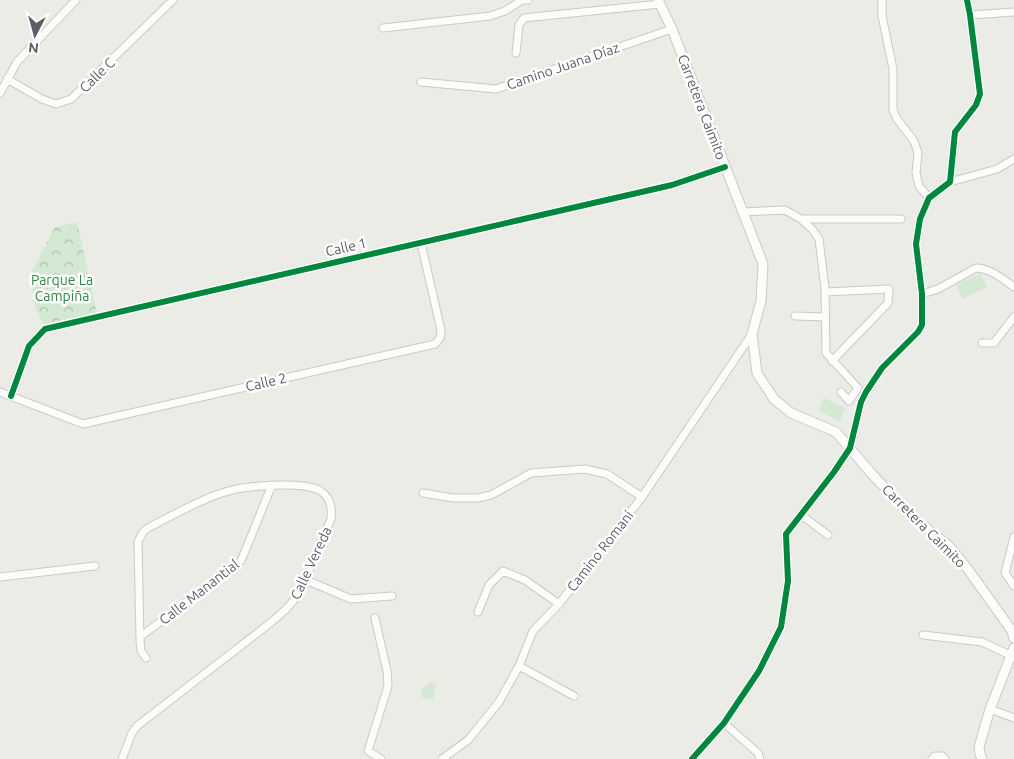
<svg xmlns="http://www.w3.org/2000/svg" width="1014" height="759" font-family="Ubuntu,sans-serif">
<style>
.grass{fill:#d3e9d3}
.forest{fill:url(#forest-crowns)}
.lines{fill:none;stroke-linecap:round;stroke-linejoin:round}
.minor-casing{stroke:#c9cac8;stroke-width:9}
.tertiary-casing{stroke:#c9cac8;stroke-width:11}
.minor{stroke:#fcfcfb;stroke-width:7}
.tertiary{stroke:#fcfcfb;stroke-width:9}
.cycleway-casing{stroke:#fff;stroke-width:9}
.cycleway{stroke:#00873e;stroke-width:6}
.labels{text-anchor:middle;stroke-width:5;stroke-linejoin:round;paint-order:stroke}
.street-label{font-size:14px;fill:#5b5e65;stroke:#fff}
.park-label{font-size:14px;fill:#328540;stroke:#fff}
</style>
<defs>
<pattern id="forest-crowns" width="20" height="18" patternUnits="userSpaceOnUse" patternTransform="scale(1.25)"><rect width="20" height="18" fill="#d3e9d3"/><path d="M2 6a3 3 0 1 1 6 0M12 15a3 3 0 1 1 6 0" fill="none" stroke="#aec0af"/></pattern>
</defs>
<rect width="100%" height="100%" fill="#ecece6"/>
<path class="grass" d="M981,273L987,287L963,299L956,285Z
M824,398L845,408L840,421L818,411Z
M429,682H432L433,683L436,684L433,700L421,697V691Z"/>
<path class="forest" d="M77,222L97,314L45,327L34,304L31,273L55,227Z"/>
<g class="lines">
<g class="minor-casing">
<path id="minor" d="M882,0V16L893,69V110L897,119L914,141L918,153L916,173L919,186L929,198
M970,15L1014,12
M383,28L490,16L505,11L522,0H528
M516,53L519,25L524,18L660,4
M7,79L42,99L56,104L71,99L173,0
M421,82L496,89L672,29
M0,93L17,62L76,0
M950,182L997,169L1014,159
M743,212L785,210L801,219H901
M801,219L812,229L819,239L825,288L826,353L858,388L849,401L841,392
M825,292L889,289L888,303L832,361
M922,294L938,289L976,268C990,268 1003,279 1014,287
M795,316L825,317
M982,343H994L1014,317
M0,392L83,424L435,344L440,338L441,330L421,243
M11,396L29,346L45,329L672,185L725,167
M423,493L453,498H478L491,495L531,473L585,469L607,474L642,497
M801,515L828,535
M1014,537L1005,573L1014,586
M0,577L95,566
M306,580L351,599L392,596
M478,612L489,585L503,571L525,580L559,604
M375,618L387,671L388,686L368,751L381,759
M923,635L982,642L1012,656
M140,637L241,561L272,485
M519,666L574,696
M990,709L1014,718
M724,723L758,753L760,759
M122,759L132,733L137,726C171,700 204,674 238,648C259,631 285,615 300,592L331,519C332,508 331,499 322,492C310,482 266,485 250,487C238,488 224,492 213,496C191,505 169,517 148,528L143,532L138,542L140,640L141,651L146,658
M442,759L468,740L499,702L519,666L533,631L559,604L642,497L752,334
M692,759L724,723L759,671L781,627L788,581L786,534L834,472L850,448L861,402L866,392L882,368L918,332L922,325V294L916,244L920,219L929,198L950,182L955,132L976,105L980,94L970,15L967,0
M932,759L935,756H942L945,759"/>
</g>
<g class="tertiary-casing">
<path id="tertiary" d="M658,0L672,29L763,264L761,301L752,334L757,373L774,399L791,413L836,432L871,473L911,516L949,546L967,568L1012,631L1014,638
M982,759L980,754L979,747L990,709L1014,648"/>
</g>
<use href="#minor" class="minor"/>
<use href="#tertiary" class="tertiary"/>
<g class="cycleway-casing">
<path id="cycleway" d="M11,396L29,346L45,329L672,185L725,167
M692,759L724,723L759,671L781,627L788,581L786,534L834,472L850,448L861,402L866,392L882,368L918,332L922,325V294L916,244L920,219L929,198L950,182L955,132L976,105L980,94L970,15L967,0"/>
</g>
<use href="#cycleway" class="cycleway"/>
</g>
<g class="labels">
<g class="street-label">
<text transform="translate(563 66) rotate(-19)" y="5">Camino Juana Díaz</text>
<text transform="translate(97 75) rotate(-44)" y="5">Calle C</text>
<text transform="translate(702 107) rotate(69)" y="5">Carretera Caimito</text>
<text transform="translate(346 247) rotate(-13)" y="5">Calle 1</text>
<text transform="translate(266 382) rotate(-13)" y="5">Calle 2</text>
<text transform="translate(924 526) rotate(45)" y="5">Carretera Caimito</text>
<text transform="translate(600 551) rotate(-52)" y="5">Camino Romani</text>
<text transform="translate(311 563) rotate(-65)" y="5">Calle Vereda</text>
<text transform="translate(199 592) rotate(-38)" y="5">Calle Manantial</text>
</g>
<g class="park-label">
<text x="62" y="285">Parque La<tspan x="62" dy="16">Campiña</tspan></text>
</g>
</g>
<g transform="translate(35 35) rotate(186)" stroke="#ffffff" stroke-width="4" paint-order="stroke">
<path d="M0-4L9 19L0 12L-9 19Z" fill="#5b5e65"/>
<text y="-8" font-size="14" font-weight="bold" text-anchor="middle" fill="#5b5e65">N</text>
</g>
</svg>
